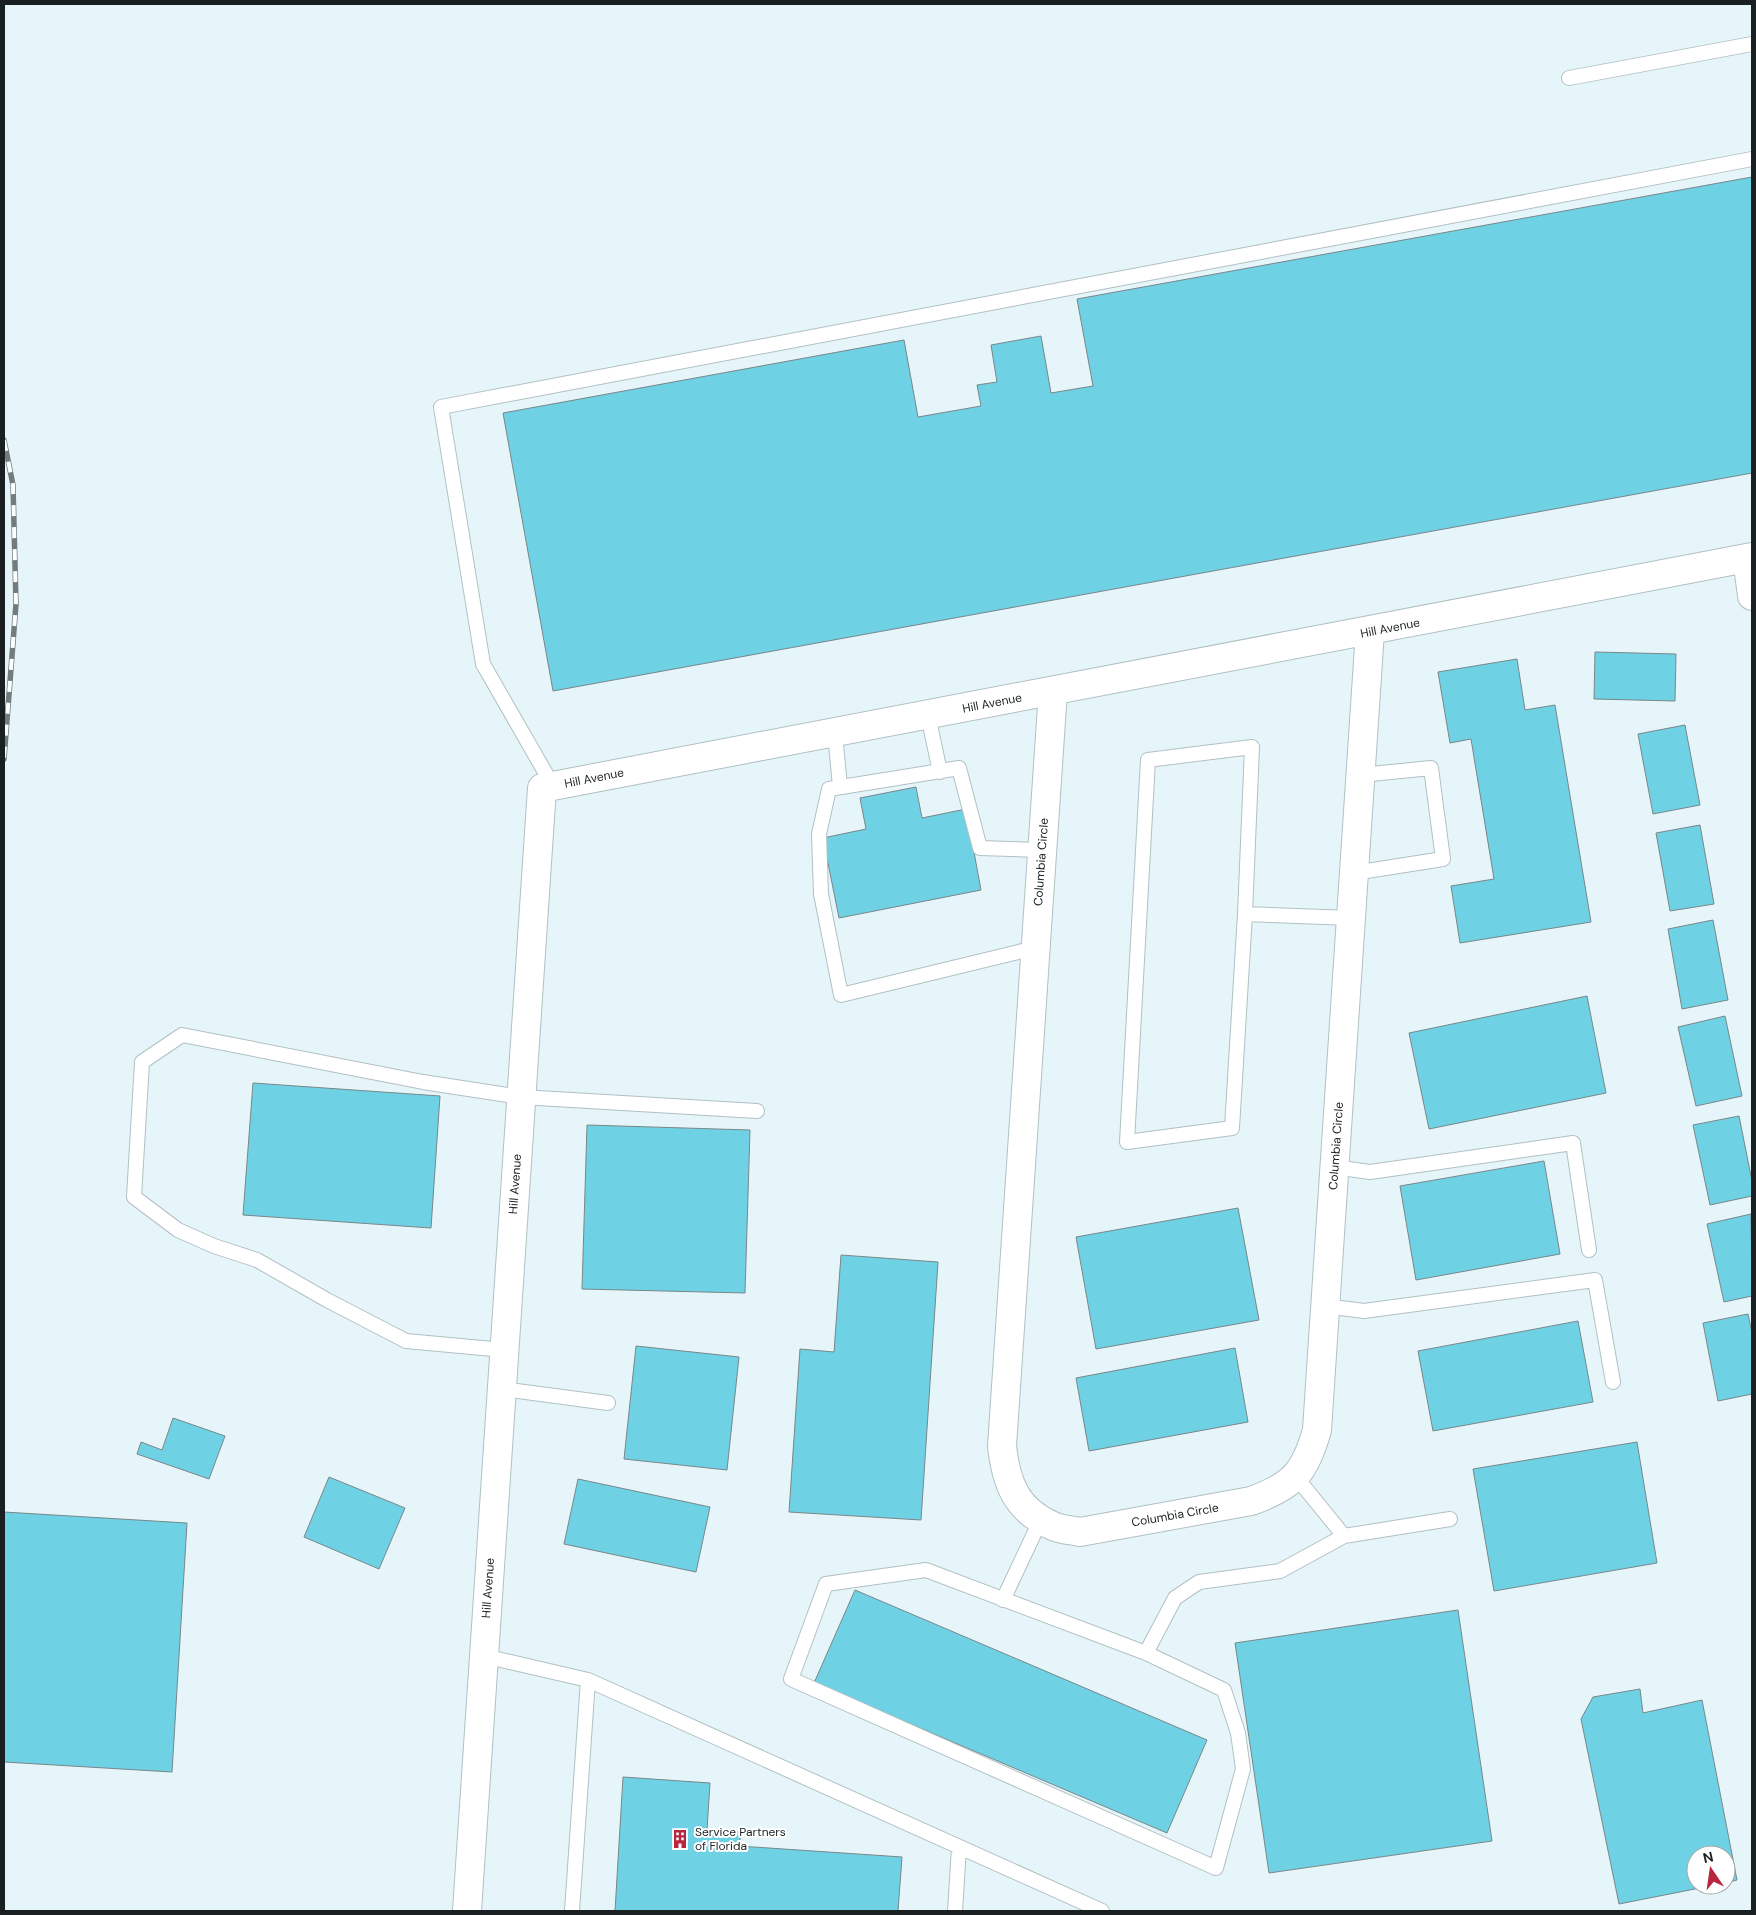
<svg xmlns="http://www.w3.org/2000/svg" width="1756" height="1915" font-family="'DM Sans',sans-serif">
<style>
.building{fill:#6ed1e4;stroke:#79878a}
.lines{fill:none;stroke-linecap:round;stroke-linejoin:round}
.lane-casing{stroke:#b1c0c4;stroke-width:16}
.street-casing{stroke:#b1c0c4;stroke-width:30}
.lane{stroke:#fff;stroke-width:14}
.street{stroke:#fff;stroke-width:28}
.rail-casing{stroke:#727c7f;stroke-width:5.5}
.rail{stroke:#fff;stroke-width:4;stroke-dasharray:11;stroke-linecap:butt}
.labels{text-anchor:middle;stroke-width:4;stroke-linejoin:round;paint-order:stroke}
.street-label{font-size:12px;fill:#1a2021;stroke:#fff}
.poi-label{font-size:12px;fill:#1a2021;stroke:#fff;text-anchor:start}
</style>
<rect width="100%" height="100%" fill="#e6f5f9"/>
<path class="building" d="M1752,177V473L553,691L503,413L904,340L918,417L981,406L977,385L997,382L991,345L1041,336L1051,393L1093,386L1077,299Z
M1595,652L1676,654L1675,701L1594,699Z
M1517,659L1525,710L1555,705L1591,922L1460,943L1451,886L1494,879L1471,739L1450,743L1438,672Z
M1685,725L1700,805L1653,814L1638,734Z
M916,787L922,818L966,809L981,890L839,918L823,838L866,829L860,798Z
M1700,825L1714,904L1670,911L1656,833Z
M1713,920L1728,1000L1682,1009L1668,929Z
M1587,996L1606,1093L1429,1129L1409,1033Z
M1725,1016L1742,1096L1696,1106L1678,1027Z
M253,1083L440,1096L431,1228L243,1215Z
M1739,1116L1752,1181V1196L1710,1205L1693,1125Z
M587,1125L750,1130L745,1293L582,1289Z
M1544,1161L1560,1254L1416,1280L1400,1186Z
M1238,1208L1259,1320L1096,1349L1076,1237Z
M1751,1214L1752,1296L1724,1302L1707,1224Z
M841,1255L938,1262L921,1520L789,1512L800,1349L834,1352Z
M1748,1314L1752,1333V1394L1718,1401L1703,1323Z
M1578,1321L1593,1402L1433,1431L1418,1351Z
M636,1346L739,1357L727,1470L624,1459Z
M1235,1348L1248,1422L1089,1451L1076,1378Z
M173,1418L225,1436L209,1479L137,1454L141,1442L162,1450Z
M1637,1442L1657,1563L1494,1591L1473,1469Z
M329,1477L405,1508L379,1569L304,1537Z
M578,1479L710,1507L696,1572L564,1544Z
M4,1512L187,1523L172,1772L4,1762Z
M855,1590L1207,1740L1167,1833L814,1683Z
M1458,1610L1492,1841L1269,1873L1235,1643Z
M1640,1689L1643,1713L1702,1700L1737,1880L1726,1883V1855H1696V1885H1715L1619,1904L1581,1719L1593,1697Z
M623,1777L710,1783L707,1830L741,1832L739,1846L902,1857L898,1911H615Z"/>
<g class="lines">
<g class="lane-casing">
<path id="lane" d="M1569,78L1752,44
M928,715L940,772
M835,733L840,787
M553,786L483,664L441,407L1752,159
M1354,873L1443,859L1431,768L1361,775
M1245,914L1232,1128L1127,1142L1148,760L1252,747L1245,914L1351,918
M1035,948L841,995L821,894L819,834L829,789L959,768L980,848L1042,850
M1334,1167L1370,1172L1573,1143L1589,1250
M1325,1306L1364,1311L1595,1280L1613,1382
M504,1350L406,1341L327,1300L257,1260L214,1246L178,1230L134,1197L142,1062L182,1035L423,1082L521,1097L757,1111
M502,1389L608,1403
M1296,1477L1344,1536
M926,1570L1146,1653L1224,1690L1238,1733L1243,1769L1216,1868L791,1679L826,1584Z
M1003,1600L1041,1519
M1146,1653L1175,1598L1199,1582L1280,1571L1344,1536L1450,1519
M484,1656L588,1680L572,1911
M588,1680L1102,1911
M955,1911L959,1847"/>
</g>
<g class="street-casing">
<path id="street" d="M1747,558L1752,596
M1053,691L1002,1446C1006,1483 1016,1510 1053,1526C1061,1530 1071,1530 1080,1532L1251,1501C1293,1486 1305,1473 1317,1430L1370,631
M467,1911L542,788L1752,557"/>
</g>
<use href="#lane" class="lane"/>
<use href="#street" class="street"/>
<g class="rail-casing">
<path id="rail" d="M4,440L13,485L16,604L4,759"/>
</g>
<use href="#rail" class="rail"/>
</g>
<defs>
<g id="building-bare" transform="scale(1.5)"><path d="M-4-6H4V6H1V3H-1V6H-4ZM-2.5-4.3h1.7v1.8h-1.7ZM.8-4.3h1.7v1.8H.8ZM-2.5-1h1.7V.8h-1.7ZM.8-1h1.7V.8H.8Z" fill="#b8263d" stroke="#fff" stroke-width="2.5" paint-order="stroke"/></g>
</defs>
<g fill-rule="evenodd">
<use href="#building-bare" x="680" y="1839"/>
</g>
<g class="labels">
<g class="street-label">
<text transform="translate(1390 628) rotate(-11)" y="4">Hill Avenue</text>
<text transform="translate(992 703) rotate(-11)" y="4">Hill Avenue</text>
<text transform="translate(594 778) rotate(-11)" y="4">Hill Avenue</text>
<text transform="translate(1041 862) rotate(-86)" y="4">Columbia Circle</text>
<text transform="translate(1336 1146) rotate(-86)" y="4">Columbia Circle</text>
<text transform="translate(515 1184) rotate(-86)" y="4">Hill Avenue</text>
<text transform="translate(1175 1515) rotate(-10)" y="4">Columbia Circle</text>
<text transform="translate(488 1588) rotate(-86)" y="4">Hill Avenue</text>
</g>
<g class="poi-label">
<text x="695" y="1836">Service Partners<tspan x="695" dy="14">of Florida</tspan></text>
</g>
</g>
<rect width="1756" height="1915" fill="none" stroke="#1a2021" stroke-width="10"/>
<g transform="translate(1711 1870) rotate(347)"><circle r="24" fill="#ffffff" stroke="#a3a6a6"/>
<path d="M0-4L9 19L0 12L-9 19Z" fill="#b8263d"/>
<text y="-8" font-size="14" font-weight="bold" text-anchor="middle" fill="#1a2021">N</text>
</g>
</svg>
